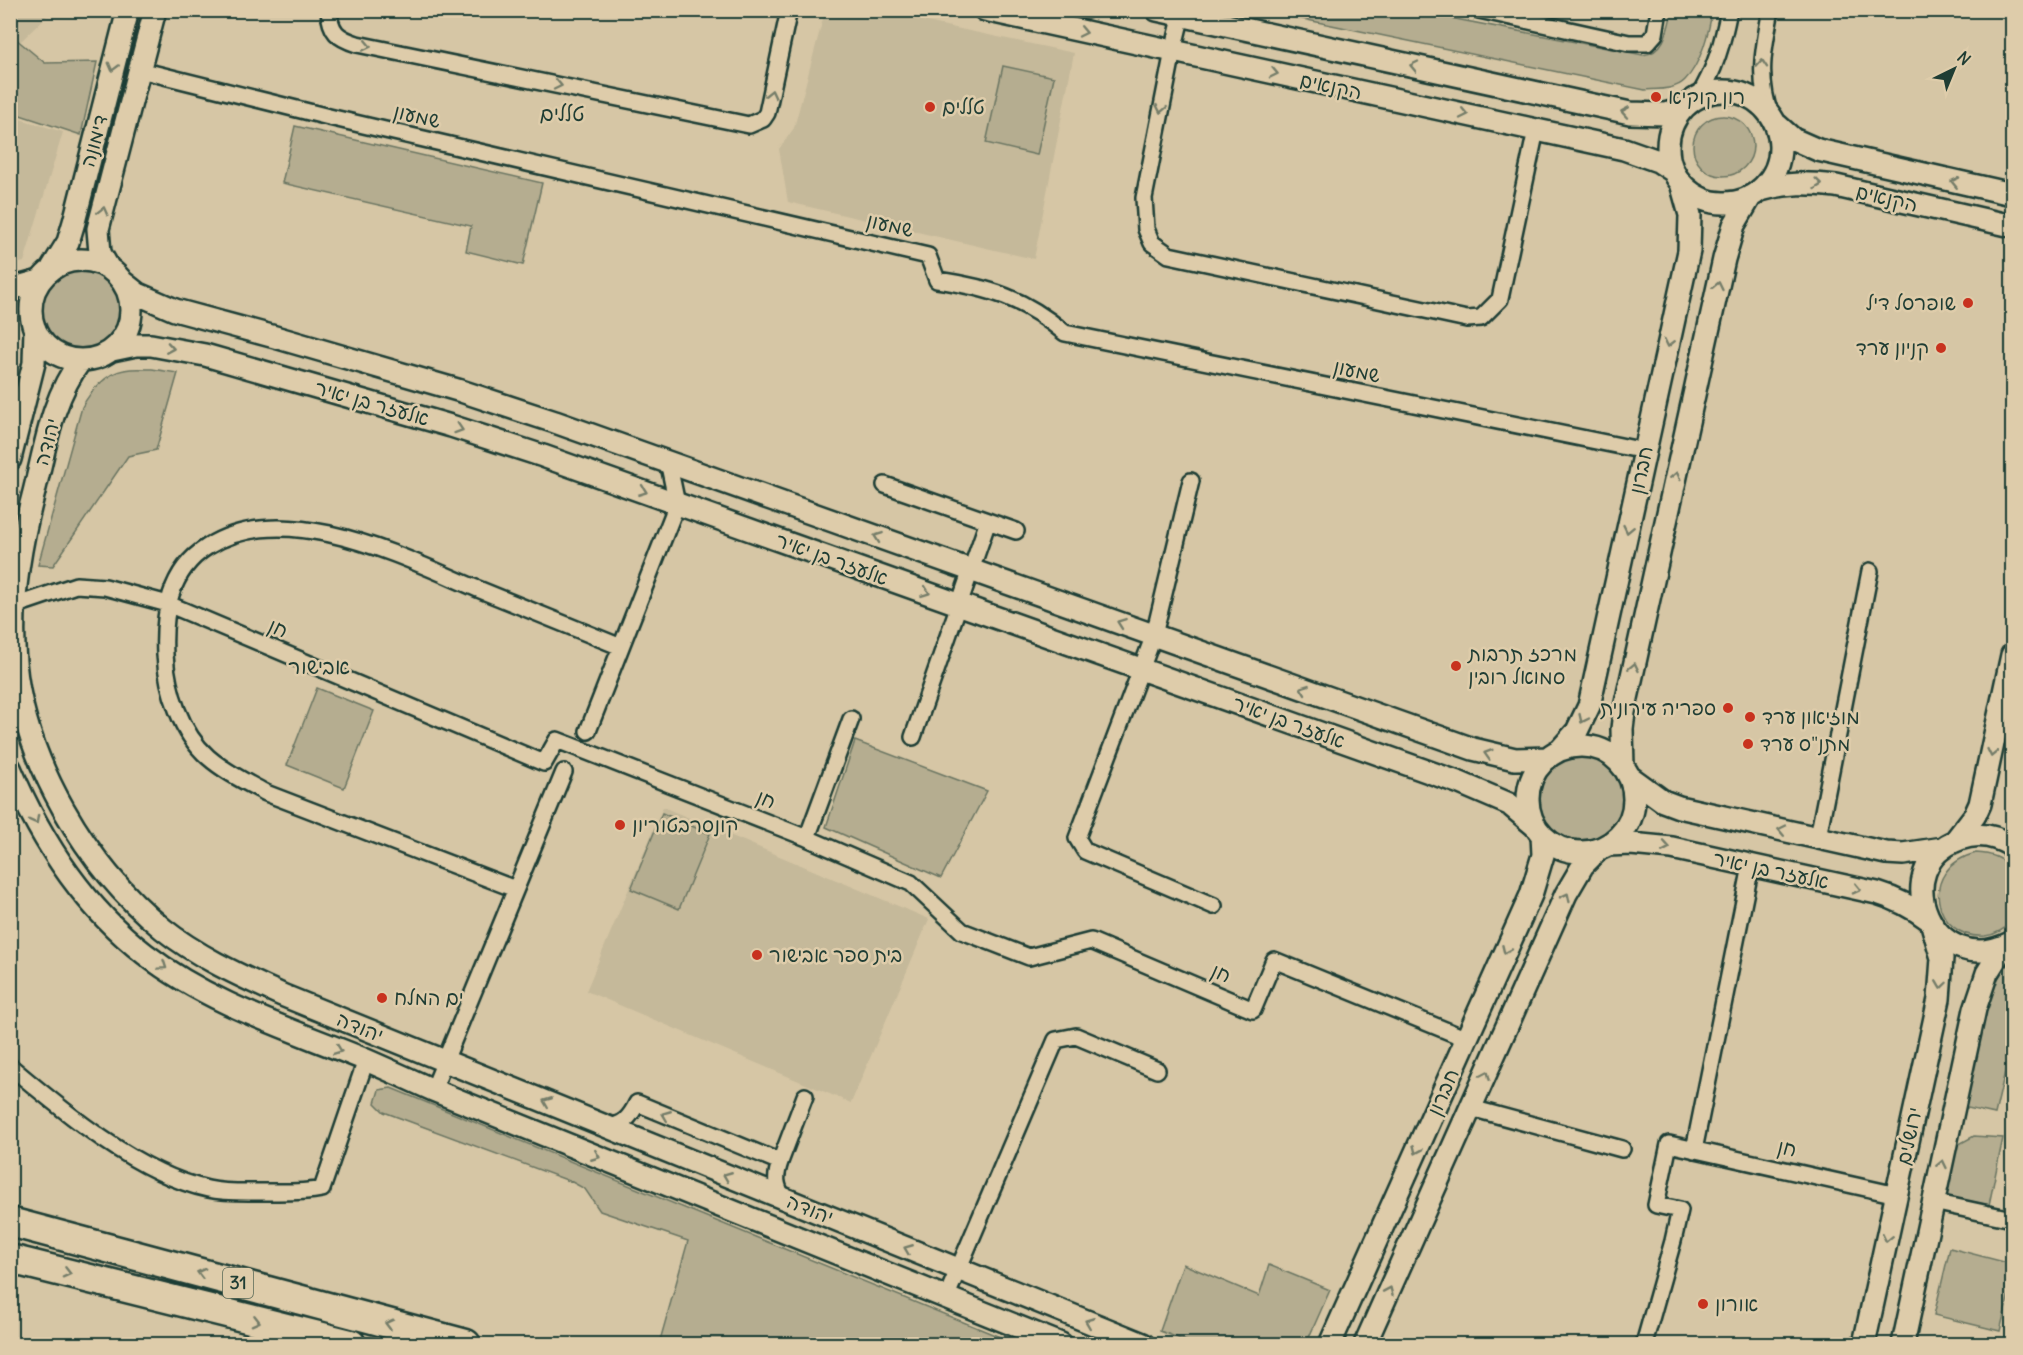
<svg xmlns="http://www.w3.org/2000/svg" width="2023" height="1355" font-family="Delius,'Playpen Sans Hebrew',sans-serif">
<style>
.built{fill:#c5b99a}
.green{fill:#b5ad90;stroke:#6a7562;stroke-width:1.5}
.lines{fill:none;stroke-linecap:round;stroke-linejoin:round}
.street-casing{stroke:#1f3d34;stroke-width:20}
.secondary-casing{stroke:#1f3d34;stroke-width:26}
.highway-casing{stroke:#1f3d34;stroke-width:33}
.street{stroke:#deccaa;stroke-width:15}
.secondary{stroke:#deccaa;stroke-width:21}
.highway{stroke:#deccaa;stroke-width:28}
.oneway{stroke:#757d69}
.poi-dot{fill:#c8321e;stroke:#deccaa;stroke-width:2}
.labels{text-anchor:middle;stroke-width:5;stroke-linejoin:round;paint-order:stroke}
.shield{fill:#deccaa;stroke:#586857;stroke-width:1.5}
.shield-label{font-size:18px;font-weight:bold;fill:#1f3d34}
.street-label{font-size:20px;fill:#1f3d34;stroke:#deccaa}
.poi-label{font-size:20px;fill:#1f3d34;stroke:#deccaa;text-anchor:start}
.neighbourhood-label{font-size:21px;fill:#1f3d34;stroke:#deccaa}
</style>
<rect width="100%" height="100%" fill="#d6c6a5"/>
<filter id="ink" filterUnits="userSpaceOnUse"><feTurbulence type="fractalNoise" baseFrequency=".0167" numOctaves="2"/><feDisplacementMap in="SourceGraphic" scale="12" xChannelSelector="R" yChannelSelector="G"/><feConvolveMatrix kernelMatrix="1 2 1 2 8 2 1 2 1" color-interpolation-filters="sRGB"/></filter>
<g filter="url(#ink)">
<path class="built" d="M11,11H52L19,43L11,35Z
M825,11H875L1074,53L1034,259L788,202L779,149L794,128Z
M10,116L63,132L24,262L11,265Z
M663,807L929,919L851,1103L586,991Z"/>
<path class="green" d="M1264,11H1414L1643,55C1665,53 1668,29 1672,11H1712C1709,32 1701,64 1685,80C1676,90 1658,89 1645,90Z
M10,34L45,63L97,62L81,135L11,112Z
M1003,66L1054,77L1037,155L986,143Z
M1693 146a30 30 0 1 1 60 0a30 30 0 1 1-60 0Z
M295,126L542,183L523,265L466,251L471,226L282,183Z
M39 309a42 42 0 1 1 84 0a42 42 0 1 1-84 0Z
M152,369L178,373L156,450L128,456L53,566L38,565L82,407C90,392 106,373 124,370C133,368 143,369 152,369Z
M317,688L374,711L344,788L287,765Z
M855,741L987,791L941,878L826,827Z
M1540 799a42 42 0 1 1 84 0a42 42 0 1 1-84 0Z
M662,813L710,834L679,909L631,889Z
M1976,853C1992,854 2001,857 2012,868V920C2006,929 1995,935 1985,936C1933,940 1917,868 1976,853Z
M2012,953V1042L1995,1114L1963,1107L1992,981L2005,958Z
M391,1088L1017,1344H659L688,1241L600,1211L585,1189L572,1182L384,1112L375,1103L379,1090Z
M1974,1136L2003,1138L1989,1205L1941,1195L1950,1149Z
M1950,1248L2012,1264V1282L2000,1331L1934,1315Z
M1183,1264L1259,1296L1269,1265L1330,1290L1306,1344H1194L1160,1331Z"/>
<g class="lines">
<g class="street-casing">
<path id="street" d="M329,10C330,32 338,38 357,44L749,125L763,119L767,113L789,10
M1183,10L1173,51L1144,198L1146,229L1152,243L1169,255L1467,319L1481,318L1500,299L1536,130
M1479,10L1629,43H1647L1655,34L1659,10
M1771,10C1763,50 1757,79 1771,117
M140,70L329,117L928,256L937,280C991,288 1023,298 1065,333L1645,451
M1698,97C1715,71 1723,41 1729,10
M1191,481L1154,635L1077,838L1085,851L1214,906
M885,485L1016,531
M14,606L76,585L105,587L168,604L544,763L557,740L807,838L911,883L962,931L1029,957L1091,941L1253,1010L1274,960L1467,1039
M588,731L677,504L668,461
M913,737L988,521
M1818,837L1870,571
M807,838L851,719
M515,889L266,793C246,782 225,772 208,757C181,733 167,690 165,655C163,614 169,571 207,547C285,497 402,557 478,589C526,608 573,628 621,647
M10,1066C63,1111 138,1174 208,1189C226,1193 244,1192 263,1192C283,1192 302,1193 322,1189L366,1060
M433,1090L564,772
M1471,1108L1622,1149
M607,1127C623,1125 630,1118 637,1103L780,1162C775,1177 775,1185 784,1199
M1694,1150L1751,866
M780,1162L805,1096
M1933,1202L2012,1219
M946,1298L1056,1040L1076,1036L1157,1070
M1644,1344L1673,1241L1680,1210L1656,1205L1669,1144L1897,1195"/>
</g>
<g class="secondary-casing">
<path id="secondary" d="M985,10L1624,149L1658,161L1673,171
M1157,10L1630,113L1665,114L1682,109
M1668 147a56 56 0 1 1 112 0a56 56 0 1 1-112 0Z
M1775,123L1793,139L1818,150L2012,194
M1761,190C1789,182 1808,183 1836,186L2012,226
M31 310a50 50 0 1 1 100 0a50 50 0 1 1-100 0Z
M108,267L100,253L98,229L155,10
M52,268L68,242L74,222L128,10
M124,283L138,294L175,310L275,337L461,391L555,422L1473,749L1515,759L1546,758
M10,289L39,281
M112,350L136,345H151L205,355L451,426L543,456L1460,783L1509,804L1534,825
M81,360C51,399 45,450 33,496C19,549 10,606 15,662C24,761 86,866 163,929C198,957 241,976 282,995L1143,1344
M10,459L34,363L35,329
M1528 799a53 53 0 1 1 106 0a53 53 0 1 1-106 0Z
M1561,749L1577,731L1589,706L1689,251L1690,215L1681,183
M1623,766L1622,729L1624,712L1724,259L1734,225L1751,196
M10,768C40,839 83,906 145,954C211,1005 291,1029 366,1060C389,1070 411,1080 433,1090L1061,1344
M1630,777L1663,801L1679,807L1886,853L1903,854L1943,848
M1955,841L1975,815L1980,804L2012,655
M1608,845L1631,844L1672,848L1877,893C1897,899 1911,906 1928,919
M2010,943C1933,982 1884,866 1960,839C1978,832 1996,836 2012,846
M1330,1344L1531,895L1543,855L1542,835
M1365,1344L1566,894L1583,865L1598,850
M1864,1344L1939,999L1942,958L1933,928
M1903,1344L1975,1009L1987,973L2004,946"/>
</g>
<g class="highway-casing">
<path id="highway" d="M10,1222L466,1344
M10,1259L351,1344"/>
</g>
<use href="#street" class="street"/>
<use href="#secondary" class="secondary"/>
<use href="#highway" class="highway"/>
</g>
<defs><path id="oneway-chevron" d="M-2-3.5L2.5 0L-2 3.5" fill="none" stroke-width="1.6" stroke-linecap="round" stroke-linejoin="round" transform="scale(1.5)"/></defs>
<g class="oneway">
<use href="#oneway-chevron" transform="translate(1083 32) rotate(12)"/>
<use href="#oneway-chevron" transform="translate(367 46) rotate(12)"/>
<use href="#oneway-chevron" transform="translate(1762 64) rotate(-86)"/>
<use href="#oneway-chevron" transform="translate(1414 66) rotate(-168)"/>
<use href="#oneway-chevron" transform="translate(113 67) rotate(105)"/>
<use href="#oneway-chevron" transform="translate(1274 73) rotate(12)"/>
<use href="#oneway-chevron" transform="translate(558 85) rotate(12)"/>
<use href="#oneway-chevron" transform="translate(771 94) rotate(-77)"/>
<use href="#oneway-chevron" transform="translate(1161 109) rotate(101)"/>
<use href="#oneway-chevron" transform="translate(1625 112) rotate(-170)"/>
<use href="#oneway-chevron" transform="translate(1464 114) rotate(12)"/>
<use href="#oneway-chevron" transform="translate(1955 182) rotate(-167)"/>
<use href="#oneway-chevron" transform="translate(1818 184) rotate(6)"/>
<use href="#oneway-chevron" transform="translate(103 211) rotate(-76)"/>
<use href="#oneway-chevron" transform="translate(1718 286) rotate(-78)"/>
<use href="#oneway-chevron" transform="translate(1669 343) rotate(102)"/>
<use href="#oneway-chevron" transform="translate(170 348) rotate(9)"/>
<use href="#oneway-chevron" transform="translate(459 429) rotate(18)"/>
<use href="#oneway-chevron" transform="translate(1676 476) rotate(-78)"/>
<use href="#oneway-chevron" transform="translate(643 491) rotate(20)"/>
<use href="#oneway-chevron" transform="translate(1628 529) rotate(102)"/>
<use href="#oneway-chevron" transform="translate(878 537) rotate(-160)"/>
<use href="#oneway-chevron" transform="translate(926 592) rotate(20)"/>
<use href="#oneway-chevron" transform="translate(1121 623) rotate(-160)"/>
<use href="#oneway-chevron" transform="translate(1634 667) rotate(-78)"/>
<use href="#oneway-chevron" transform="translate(1304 689) rotate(-160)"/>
<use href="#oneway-chevron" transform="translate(1583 719) rotate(115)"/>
<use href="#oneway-chevron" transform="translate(1992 753) rotate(102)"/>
<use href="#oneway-chevron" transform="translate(1488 754) rotate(-163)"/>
<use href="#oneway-chevron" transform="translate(35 820) rotate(62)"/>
<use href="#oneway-chevron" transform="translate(1782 830) rotate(-168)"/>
<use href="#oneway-chevron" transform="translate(1666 847) rotate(10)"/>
<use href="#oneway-chevron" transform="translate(1857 889) rotate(13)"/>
<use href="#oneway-chevron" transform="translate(1566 897) rotate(-64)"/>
<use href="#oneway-chevron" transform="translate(1506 950) rotate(114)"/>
<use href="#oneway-chevron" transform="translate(163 966) rotate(34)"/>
<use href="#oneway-chevron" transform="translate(1941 985) rotate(98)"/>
<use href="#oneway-chevron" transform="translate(338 1050) rotate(21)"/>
<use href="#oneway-chevron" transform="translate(1486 1075) rotate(-66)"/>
<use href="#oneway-chevron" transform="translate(547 1102) rotate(-158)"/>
<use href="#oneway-chevron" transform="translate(666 1115) rotate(-158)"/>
<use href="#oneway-chevron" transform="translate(1417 1150) rotate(114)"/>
<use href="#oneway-chevron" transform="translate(596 1156) rotate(22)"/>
<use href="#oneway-chevron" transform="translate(1942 1164) rotate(-78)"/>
<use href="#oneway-chevron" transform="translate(727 1176) rotate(-158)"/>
<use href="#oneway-chevron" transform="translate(1887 1238) rotate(102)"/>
<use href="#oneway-chevron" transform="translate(908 1249) rotate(-158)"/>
<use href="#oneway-chevron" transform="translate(67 1273) rotate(14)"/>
<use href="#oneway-chevron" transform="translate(201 1273) rotate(-165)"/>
<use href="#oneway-chevron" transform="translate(1389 1291) rotate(-66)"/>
<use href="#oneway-chevron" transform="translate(256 1321) rotate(14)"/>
<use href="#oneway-chevron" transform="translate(1089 1322) rotate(-158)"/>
<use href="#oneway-chevron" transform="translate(389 1324) rotate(-165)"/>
</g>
</g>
<g class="poi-dot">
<circle cx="1656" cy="97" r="6"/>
<circle cx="930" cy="107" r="6"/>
<circle cx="1968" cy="303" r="6"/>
<circle cx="1941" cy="348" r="6"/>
<circle cx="1456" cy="666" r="6"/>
<circle cx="1728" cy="708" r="6"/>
<circle cx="1750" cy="717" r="6"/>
<circle cx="1748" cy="744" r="6"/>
<circle cx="620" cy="825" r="6"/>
<circle cx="757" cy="955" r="6"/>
<circle cx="382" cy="998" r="6"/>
<circle cx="1703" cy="1304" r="6"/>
</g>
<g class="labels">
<rect class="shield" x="223" y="1268" width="30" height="30" rx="4.5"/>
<g class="shield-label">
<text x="238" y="1289">31</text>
</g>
<g class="street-label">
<text transform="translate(1331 86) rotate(12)" y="7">הקנאים</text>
<text transform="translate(417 116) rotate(13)" y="7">שמעון</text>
<text transform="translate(94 141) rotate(-75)" y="7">דימונה</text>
<text transform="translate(1887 198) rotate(13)" y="7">הקנאים</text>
<text transform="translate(890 225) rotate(13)" y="7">שמעון</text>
<text transform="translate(1357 371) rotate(12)" y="7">שמעון</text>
<text transform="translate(372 403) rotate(16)" y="7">אלעזר בן יאיר</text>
<text transform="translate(47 442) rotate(-75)" y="7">יהודה</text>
<text transform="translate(1641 470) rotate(-78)" y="7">חברון</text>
<text transform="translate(832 559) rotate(20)" y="7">אלעזר בן יאיר</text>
<text transform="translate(278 628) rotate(23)" y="7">חן</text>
<text transform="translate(1289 722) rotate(20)" y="7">אלעזר בן יאיר</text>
<text transform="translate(766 799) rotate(21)" y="7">חן</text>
<text transform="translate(1771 870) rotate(12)" y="7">אלעזר בן יאיר</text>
<text transform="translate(1221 973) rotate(23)" y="7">חן</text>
<text transform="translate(360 1027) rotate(22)" y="7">יהודה</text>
<text transform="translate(1443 1092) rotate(-66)" y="7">חברון</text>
<text transform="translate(1909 1136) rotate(-78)" y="7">ירושלים</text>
<text transform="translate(1787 1148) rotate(12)" y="7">חן</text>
<text transform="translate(810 1209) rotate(22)" y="7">יהודה</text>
</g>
<g class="poi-label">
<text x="1668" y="104">רון קוקיא</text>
<text x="942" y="114">טללים</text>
<text x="1956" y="310" text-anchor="end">שופרסל דיל</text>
<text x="1929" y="355" text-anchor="end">קניון ערד</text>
<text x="1468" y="661">מרכז תרבות<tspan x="1468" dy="23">סמואל רובין</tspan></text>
<text x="1716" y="715" text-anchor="end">ספריה עירונית</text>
<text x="1762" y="724">מוזיאון ערד</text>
<text x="1760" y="751">מתנ"ס ערד</text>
<text x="632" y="832">קונסרבטוריון</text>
<text x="769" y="962">בית ספר אבישור</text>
<text x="394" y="1005">ים המלח</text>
<text x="1715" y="1311">אורון</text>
</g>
<g class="neighbourhood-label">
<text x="562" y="121">טללים</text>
<text x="319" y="674">אבישור</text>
</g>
</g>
<rect width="2023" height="1355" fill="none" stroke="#deccaa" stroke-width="36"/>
<rect x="18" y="18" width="1987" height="1319" fill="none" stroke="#1f3d34" stroke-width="2" filter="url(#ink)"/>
<g transform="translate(1954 69) rotate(43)" stroke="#deccaa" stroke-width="4.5" paint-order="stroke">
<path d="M0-4.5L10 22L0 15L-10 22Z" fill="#1f3d34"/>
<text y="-9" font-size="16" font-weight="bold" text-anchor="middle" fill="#1f3d34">N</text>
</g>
</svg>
